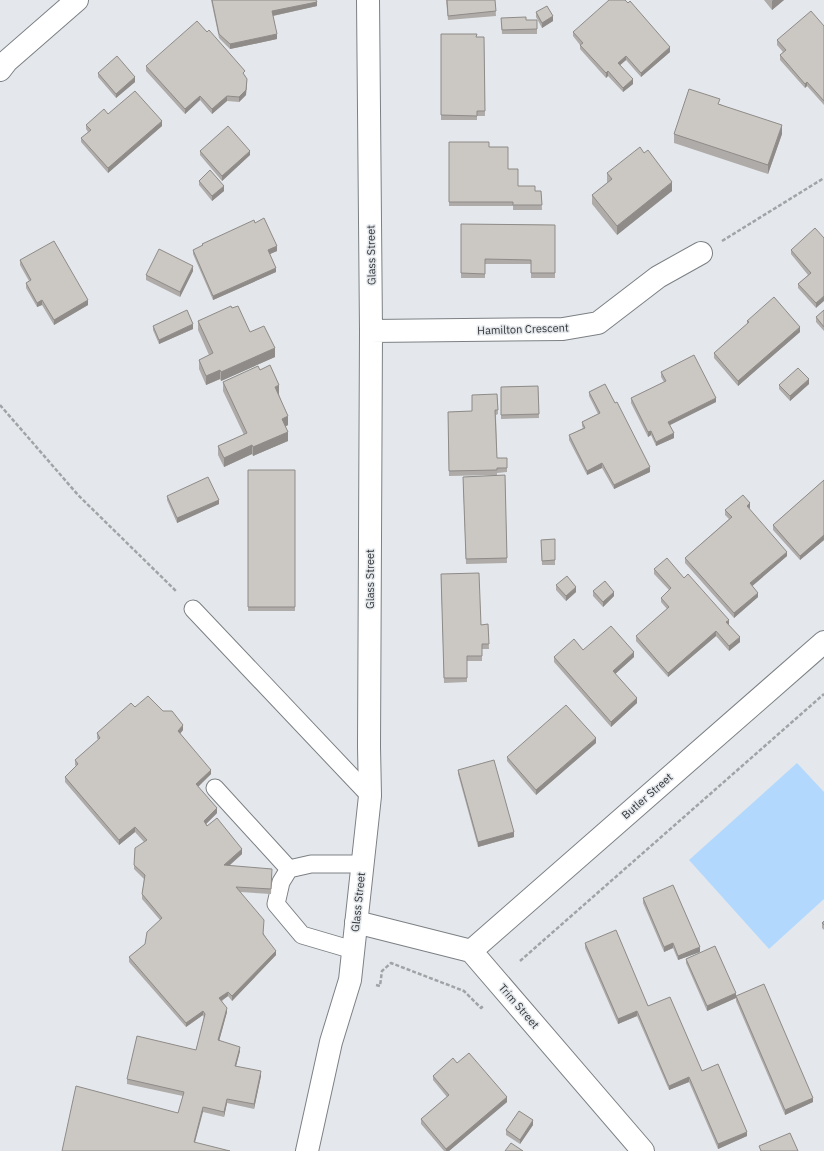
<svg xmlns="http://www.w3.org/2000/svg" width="824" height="1151" font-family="'IBM Plex Sans',sans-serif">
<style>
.green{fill:#b3d8fe}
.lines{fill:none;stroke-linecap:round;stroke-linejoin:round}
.lane-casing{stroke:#7c8084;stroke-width:19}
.street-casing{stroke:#7c8084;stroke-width:24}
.secondary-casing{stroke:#7c8084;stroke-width:24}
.path{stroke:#a1a4a7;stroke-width:2.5;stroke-dasharray:4 2;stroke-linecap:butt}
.lane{stroke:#fff;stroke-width:17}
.street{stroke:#fff;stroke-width:22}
.secondary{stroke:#fff;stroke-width:22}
.wall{fill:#afaba8}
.shaded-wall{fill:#8e8b88}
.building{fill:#cbc7c3;stroke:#8e8b88}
.labels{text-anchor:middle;stroke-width:3;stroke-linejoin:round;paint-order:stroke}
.street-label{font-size:11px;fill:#323436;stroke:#e4e8ec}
</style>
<rect width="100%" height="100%" fill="#e4e8ec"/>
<path class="green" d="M797,763L824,792V899L769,949L689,860Z"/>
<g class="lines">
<g class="lane-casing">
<path id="lane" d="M193,609L370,796
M215,788L289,869
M353,950L302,935L276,904L281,882L289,869L311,864H362"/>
</g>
<g class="street-casing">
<path id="street" d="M371,331L563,329L598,323L658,277L701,253
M356,922L471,951L643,1151
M471,951L824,642
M307,1151L331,1042L350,980L370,796L369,747L371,331L368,0"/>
</g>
<g class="secondary-casing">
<path id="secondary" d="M0,70L7,61L77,0"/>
</g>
<path class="path" d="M722,241L824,178
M0,405L78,495L177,592
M520,961L824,694
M376,985L380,986L382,971L391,963L464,991L481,1008L483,1006"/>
<use href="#lane" class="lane"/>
<use href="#street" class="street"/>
<use href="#secondary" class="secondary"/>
</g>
<path class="wall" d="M211,0H316L317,6L273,16L277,39L230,49L219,38Z
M446,0H495L496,16L448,20Z
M764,0H784L772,10Z
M536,12L553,21L542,28L536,17Z
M501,18L526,20H537V34H502Z
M824,26V105L807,86L805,88L780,60V55L783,52L777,45V40Z
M573,32L670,52L641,77L626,60L620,65L633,84L623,92L608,76L606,78L580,49V45L573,36Z
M441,34L476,37H484L485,116H477V120H441Z
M146,66L245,75L247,83L246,95L239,102L227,101L212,114L200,100L185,114L146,71Z
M98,73L135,82L116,98L98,77Z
M720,104L782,134L768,174L674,143V134Z
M108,114L162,126L108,173L81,142V138L88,132L86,129V125Z
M449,142L489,147L508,169L518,186L535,191H541L542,210H513V206H449Z
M200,151L250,155L222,181L200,155Z
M607,173L672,191L617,235L592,204V195L608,182H607Z
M199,181L224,191L212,201L199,185Z
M255,223L277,251L269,254L276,272L213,300L193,254V250L202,246V244Z
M461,224L555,225V278H531V264H485V278H461Z
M824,238L816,308L798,288V284L808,275L791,254V250Z
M20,260L88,305L54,325L42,305L37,307L26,288V283L29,281L20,265Z
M193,271L180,297L146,280V275Z
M232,308L250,332L275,357L221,381L220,379L206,385L199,369V360L209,355L198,330V321Z
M824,310V331L816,322V317Z
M747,321L800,332L738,386L714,358V353L747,324Z
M153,326L193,329L159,344L153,330Z
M260,370L279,394L288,425L285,427L288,441L253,456L252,454L224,467L218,455V446L244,435L223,391V382Z
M661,372L716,402L670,425L674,438L656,446L651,435L648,437L631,403V398L664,382L661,377Z
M809,384L790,401L779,389V385Z
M538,386L539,418L501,419V387Z
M589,392L650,472L614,489L602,468L587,475L569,440V435L583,428L582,426V422L598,414L589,396Z
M497,394L498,414L496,415L497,458H507V472L497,473V475L449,476L448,412L472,411Z
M248,470H295V611H248Z
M505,475L507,563L466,564L463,477Z
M824,480V540L800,560L773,530V525Z
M167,496L219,504L177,523L167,500Z
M750,508L749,509L787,556L752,586L758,597L734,618L685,563V558L729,519L725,515V510Z
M555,539V565H542L541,540Z
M654,569L684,578L729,624V625L740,642L729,651L716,636L668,677L636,641V636L667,609L661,602V598L669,590L654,574Z
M441,574L481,625L488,624L489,649H482V661H467V682L444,683Z
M556,585L576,592L566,601L556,590Z
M593,591L614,596L603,607L593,596Z
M583,650L634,657L615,674L637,703L611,727L554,662V657Z
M135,707L163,711L183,730L180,734L211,774L198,786L217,813L206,824L242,854L229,866L272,873L271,894L240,892L276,955L232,1001L228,996L222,1001L227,1012L219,1041L240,1051L236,1066L261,1076L254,1109L227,1103L224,1117L203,1112L62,1151L178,1113L183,1096L127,1084V1079L196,1050L204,1018L203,1015L186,1027L129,962V957L145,944L160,920L142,899V894L144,879L134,869V865L144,842L135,832L119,845L65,782V777L76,766L75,765V760L98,740L97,738V733Z
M596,743L536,795L507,761V757Z
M458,770L514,837L478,847L458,774Z
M643,898L700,952L678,960L673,948L664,952L643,903Z
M824,921V930L822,928V923Z
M585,943L648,1006L702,1071L747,1136L718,1149L689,1082L669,1090L637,1016L618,1024L585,948Z
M686,959L736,996L813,1102L785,1115L736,1001V998L707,1011L686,963Z
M457,1063L507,1102L449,1151H444L421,1124V1119L447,1097L433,1080V1076Z
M533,1125L520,1144L506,1135V1130Z"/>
<path class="shaded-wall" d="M773,0H784L772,10V1Z
M317,2V6L272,16V11Z
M553,16V21L542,28V23Z
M277,34V39L230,49V44Z
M670,47V52L641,77V73Z
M626,56V60L618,67V63Z
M608,71V76L606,78V73Z
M135,77V82L116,98V94Z
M247,79L246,95L239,102V97Z
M633,79V84L623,92V88Z
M807,82V86L805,88V84Z
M200,96V100L185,114V109Z
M227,96V101L212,114V109Z
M162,121V126L108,173V168Z
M782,125V134L768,174V165Z
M250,151V155L222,181V176Z
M672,182V191L617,235V226Z
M224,186V191L212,201V196Z
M277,246V251L268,255V250Z
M193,266V271L180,297V292Z
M276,268V272L213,300V296Z
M824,296V301L816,308V303Z
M42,300V305L37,307V303Z
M88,300V305L54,325V320Z
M193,324V329L159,344V340Z
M800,327V332L738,386V381Z
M275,348V357L221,381V372Z
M220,370V379L206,385V376Z
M809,379V384L790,401V396Z
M279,385V394L275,396V387Z
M716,398V402L668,426V422Z
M288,416V425L282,428V419Z
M651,431V435L648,437V432Z
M288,432V441L253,456V447Z
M674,433V438L656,446V442Z
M252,445V454L224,467V458Z
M602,463V468L587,475V471Z
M650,467V472L614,489V485Z
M219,500V504L177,523V518Z
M750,503V508L747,511V506Z
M824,535V540L800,560V556Z
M787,552V556L750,588V583Z
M576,587V592L566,601V596Z
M614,592V596L603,607V602Z
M758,593V597L734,618V613Z
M729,620V624L726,627V622Z
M716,631V636L668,677V673Z
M740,637V642L729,651V646Z
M634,652V657L613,676V671Z
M637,698V703L611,727V722Z
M183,725V730L178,736V731Z
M596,738V743L536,795V790Z
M211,770V774L196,789V784Z
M217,808V813L204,826V821Z
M135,827V832L119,845V840Z
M514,832V837L478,847V842Z
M242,849V854L224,870V865Z
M673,943V948L664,952V947Z
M700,947V952L678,960V956Z
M276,951V955L232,1001V996Z
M228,992V996L219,1002V998Z
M736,993V998L707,1011V1006Z
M227,1008V1012L218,1045V1040Z
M203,1011V1015L186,1027V1023Z
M637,1011V1016L618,1024V1019Z
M240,1047V1051L235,1070V1066Z
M261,1071V1076L254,1109V1104Z
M689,1077V1082L669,1090V1086Z
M507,1097V1102L449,1151H446V1149Z
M813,1098V1102L785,1115V1110Z
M227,1099V1103L224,1117V1112Z
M203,1107V1112L194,1146V1142Z
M533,1120V1125L520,1144V1140Z
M747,1132V1136L718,1149V1144Z"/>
<path class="building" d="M212,0H316L317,2L272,11L277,34L230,44L219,34Z
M447,0H495L496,11L448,16Z
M609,0H625L628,3L630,1L670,47L641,73L626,56L618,63L633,79L623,88L608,71L606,73L580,45L583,43L573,32Z
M547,6L553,16L542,23L536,12Z
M811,11L824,26V101L807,82L805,84L780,55L786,50L777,40Z
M526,17V20H537V29L502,30L501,18Z
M197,21L207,32L209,30L245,71L243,73L247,79L246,90L239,97L227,96L212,109L200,96L185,109L146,66Z
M441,34H477L476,37H484L485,111H477V116L441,115Z
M117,56L135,77L116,94L98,73Z
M689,89L720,99L718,104L782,125L768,165L674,134Z
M135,91L162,121L108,168L81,138L91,130L86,125L104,109L108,114Z
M228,126L250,151L222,176L200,151Z
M449,142H489V147H508V169H518V186H535V191H541L542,205H513V202H449Z
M640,147L644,153L648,150L672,182L617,226L592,195L612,179L607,173Z
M210,170L224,186L212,196L199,181Z
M264,218L277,246L268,250L276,268L213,296L193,250L203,245L202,244L254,220L255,223Z
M461,224L555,225V273H531V260L485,259V274L461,273Z
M815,228L824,238V296L816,303L798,284L811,273L791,250Z
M54,241L88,300L54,320L42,300L37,303L26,283L31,280L20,260Z
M159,249L193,266L180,292L146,275Z
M774,297L800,327L738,381L714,353L749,322L747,321Z
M231,306L232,308L238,306L250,332L264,326L275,348L221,372L220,370L206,376L199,360L213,353L198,321Z
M187,310L193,324L159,340L153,326Z
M824,310V327L816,317Z
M694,355L716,398L668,422L674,433L656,442L651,431L648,432L631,398L666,381L661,372Z
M270,365L279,385L275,387L288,416L282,419L288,432L253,447L252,445L224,458L218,446L247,433L223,382L258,366L260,370Z
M798,368L809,379L790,396L779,385Z
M605,384L615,403L617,402L650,467L614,485L602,463L587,471L569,435L585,428L582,422L600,413L589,392Z
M538,386L539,414L501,415V387Z
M497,394L498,410H495L497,458H507V468H497V470L449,471L448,412L472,411V395Z
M248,470H295V607H248Z
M505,475L507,558L466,559L463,477Z
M208,477L219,500L177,518L167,496Z
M824,480V535L800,556L773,525Z
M743,495L750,503L747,506L787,552L750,583L758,593L734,613L685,558L732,517L725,510Z
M555,539V560L542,561L541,540Z
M667,558L684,578L688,574L729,620L726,622L740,637L729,646L716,631L668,673L636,636L669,607L661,598L671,588L654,569Z
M479,573L481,625L488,624L489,644H482V656H467V678H444L441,574Z
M567,576L576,587L566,596L556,585Z
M605,581L614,592L603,602L593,591Z
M611,626L634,652L613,671L637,698L611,722L554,657L574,639L583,650Z
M148,696L163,711H172L183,725L178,731L211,770L196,784L217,808L204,821L207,826L217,818L242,849L224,865L272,869L271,889L236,887L264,920L263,934L276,951L232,996L228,992L219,998L227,1008L218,1040L240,1047L235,1066L261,1071L254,1104L227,1099L224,1112L203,1107L194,1142L230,1151H62L76,1086L178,1113L184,1092L127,1079L137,1036L196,1050L205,1014L203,1011L186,1023L129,957L145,944L147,932L162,918L142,894L145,875L134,865L135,848L147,840L135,827L119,840L65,777L78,764L75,760L100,738L97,733L131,703L135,707Z
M566,705L596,738L536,790L507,757Z
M494,760L514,832L478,842L458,770Z
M673,885L700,947L678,956L673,943L664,947L643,898Z
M824,921V925L822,923Z
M616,930L648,1006L670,997L702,1071L718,1064L747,1132L718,1144L689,1077L669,1086L637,1011L618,1019L585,943Z
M715,946L736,993L707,1006L686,959Z
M764,984L813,1098L785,1110L736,996Z
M469,1053L507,1097L446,1149L421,1119L449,1095L433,1076L453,1058L457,1063Z
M519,1111L533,1120L520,1140L506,1130Z
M790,1133L798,1151H761L759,1146Z
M511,1143L523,1151H505Z"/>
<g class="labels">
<g class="street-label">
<text transform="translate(371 255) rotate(-91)" y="4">Glass Street</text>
<text transform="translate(523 329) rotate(-2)" y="4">Hamilton Crescent</text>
<text transform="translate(370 579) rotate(-90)" y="4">Glass Street</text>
<text transform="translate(647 796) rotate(-41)" y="4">Butler Street</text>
<text transform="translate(358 902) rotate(-84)" y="4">Glass Street</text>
<text transform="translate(519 1006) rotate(49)" y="4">Trim Street</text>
</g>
</g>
</svg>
